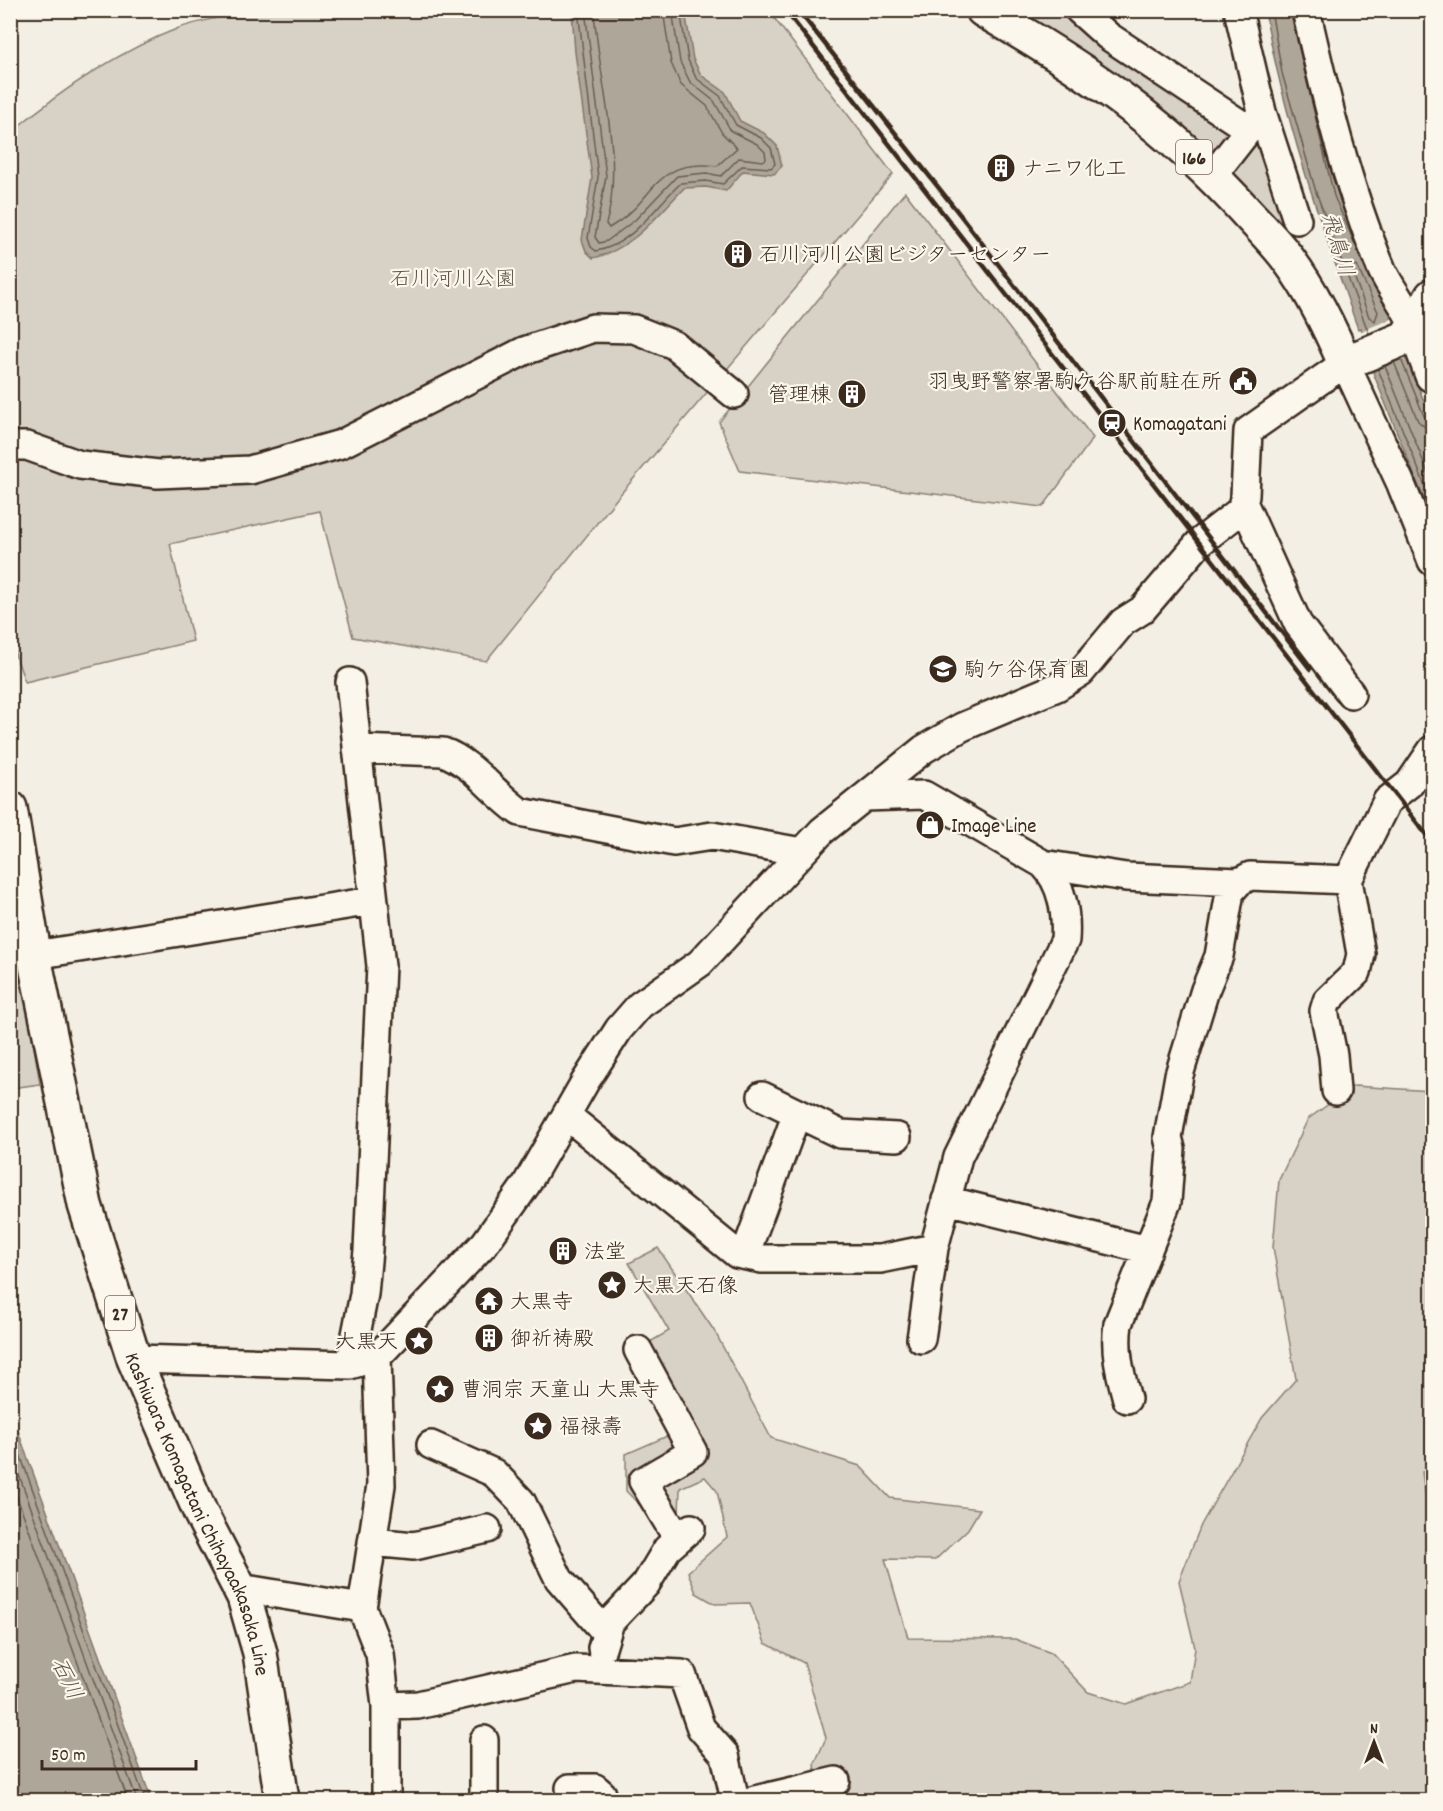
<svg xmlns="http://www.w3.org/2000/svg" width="1443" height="1811" font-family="Dekko,'Klee One',sans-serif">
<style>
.green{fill:#d8d1c6;stroke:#8a7e72;stroke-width:1.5}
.water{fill:#afa69a;stroke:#817468;stroke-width:1.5}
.pier{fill:#f3efe4}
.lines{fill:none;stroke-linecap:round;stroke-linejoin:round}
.shore{stroke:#695c50;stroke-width:1.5}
.minor-casing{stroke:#3b2a1e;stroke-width:32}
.major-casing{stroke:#3b2a1e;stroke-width:38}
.highway-casing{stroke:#3b2a1e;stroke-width:38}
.minor{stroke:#fbf7ec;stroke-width:27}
.major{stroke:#fbf7ec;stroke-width:33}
.highway{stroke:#fbf7ec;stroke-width:33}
.rail{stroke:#3b2a1e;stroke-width:4.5}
.labels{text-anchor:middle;stroke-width:4.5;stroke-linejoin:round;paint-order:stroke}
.shield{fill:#fbf7ec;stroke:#75685c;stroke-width:1.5}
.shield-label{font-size:20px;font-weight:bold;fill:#3b2a1e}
.poi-label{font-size:21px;fill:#3b2a1e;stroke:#fbf7ec;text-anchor:start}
.park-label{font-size:21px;fill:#625448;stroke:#fbf7ec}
.street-label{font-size:21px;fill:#3b2a1e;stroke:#fbf7ec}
.water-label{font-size:22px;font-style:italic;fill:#645549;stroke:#fbf7ec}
</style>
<rect width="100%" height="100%" fill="#f3efe4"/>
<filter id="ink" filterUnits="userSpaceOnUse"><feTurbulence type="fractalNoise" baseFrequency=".0167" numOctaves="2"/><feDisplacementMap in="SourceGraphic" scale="12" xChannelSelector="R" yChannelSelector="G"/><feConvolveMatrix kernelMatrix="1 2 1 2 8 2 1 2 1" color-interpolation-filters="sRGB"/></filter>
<g filter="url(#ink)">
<path class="green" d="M768,10L893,174L618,497L486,661L353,637L320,511L170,544L193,641L25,682L10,640V133C59,92 119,51 179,28C202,20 227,16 251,11Z
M1006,11H1096L1249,113L1284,225L1281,227Z
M905,192L1093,438L1043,507L740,471L719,422Z
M10,902L40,1084L11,1088H10Z
M1354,1086L1432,1091V1470L1422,1472L1432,1541V1800H821L814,1765L826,1738L804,1663L765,1643L750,1603L715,1604L696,1593L688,1572L727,1537L717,1491L705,1477L680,1488L679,1514L656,1522L626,1491V1454L688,1427L643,1346L669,1331L629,1263L658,1248L715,1332L771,1438L860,1466L890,1498L980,1509L968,1529L935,1560L885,1559L908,1638L1015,1639L1051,1653L1088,1692L1126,1704L1190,1682L1195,1648L1179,1581L1201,1525L1262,1418L1296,1379L1273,1247L1279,1180L1308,1119Z"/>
<path class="water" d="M572,11H685L693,59L701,75L725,92L740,121L764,133L777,146L782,166L774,174L743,171L726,191L706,187L684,188C657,216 632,250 593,258L586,251L582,240L592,178L575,52Z
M1265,11H1296L1340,195L1394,316L1390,317L1432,421V519L1374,375L1361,328L1358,329C1321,224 1284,120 1265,11Z
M10,1409L149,1793L151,1800H11Z"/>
<path class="pier" d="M1396,317L1394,319L1409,356L1370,372L1359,332Z"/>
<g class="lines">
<path class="shore" d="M578,10L598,177L588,238L591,247L596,251C633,245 655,206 681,183L706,181L723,184L742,166L771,168L775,164L771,148L761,138L736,125L720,96L696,78L688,60L680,10
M585,10L606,176L595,237L599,243L607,241L635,220L677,176L706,173L721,176L739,158L763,161L766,159L765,152L757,144L731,131L714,101L690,82L680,62L672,10
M594,10C598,79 625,160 606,224L609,228C657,201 651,158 717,166L737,148L722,133L707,106L681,85L671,63L663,10
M1271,10L1282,73L1316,192L1369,334
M1290,10L1334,196L1357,249
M1353,264L1357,266L1378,312L1375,321L1369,317L1351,268Z
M1401,359L1424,416L1432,420
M1394,362L1418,421L1425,427L1432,428
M1385,366L1432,483
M1378,369L1432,503
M10,1427L145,1800
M10,1450L137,1800
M10,1478L128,1800"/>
<g class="minor-casing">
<path id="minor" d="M1079,10L1108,36L1248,129
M1238,10L1262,112L1297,220
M1306,10C1326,98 1347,187 1382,270C1391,289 1405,306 1414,326
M1213,175L1260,115
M10,446H27L80,465L158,474L250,470L341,444L524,351L593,328L634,329L674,345L734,394
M1243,502L1298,624L1351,694
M350,682L381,966L368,1250L364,1294L350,1365
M357,749L443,752C472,762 494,794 520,812L674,842L712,836L802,852
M865,797L924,795L1043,864L1126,877L1239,882L1250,876L1348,880L1361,954L1357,972L1327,1001L1324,1011L1333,1055L1336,1091
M1348,880L1387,801L1409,784L1432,750
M35,955L372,901
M762,1096L840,1134L897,1137
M566,1115L737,1254L762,1259H880L934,1248
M946,1200L1148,1250
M745,1255L797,1113
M921,1339L934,1248L958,1157L1065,940C1067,913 1062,883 1043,864
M638,1350L693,1452L643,1481L678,1539
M134,1359L350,1365L377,1357L485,1243L526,1185L585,1082L619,1029L640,1005L700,963L822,831L924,749L962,727L1057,687L1081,672L1123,622L1142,610L1200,542L1241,510L1245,496L1248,431L1345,363L1400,482L1432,561
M1127,1399C1120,1373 1114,1351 1118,1324L1167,1202L1171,1149L1168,1137L1179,1075L1205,990L1219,956L1230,892L1239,882
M431,1445L494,1473L521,1501L559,1579L606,1633
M372,1542L414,1546L487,1529
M244,1597L252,1590L362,1608L380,1654L386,1706V1800
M362,1608L381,1485L377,1357
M602,1648L610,1622L646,1584L667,1549L691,1528
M386,1706L418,1705L576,1669L682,1674L701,1728L725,1755L735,1800
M484,1740V1800
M570,1788H595L602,1794V1800
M755,1800L836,1781"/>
</g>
<g class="major-casing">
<g id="major">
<path d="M1414,326L1432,296"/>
<path id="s1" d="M10,808L37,971L85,1205L134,1359L201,1514L244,1597L260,1653L282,1800"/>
</g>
</g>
<g class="highway-casing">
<path id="highway" d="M983,10C1087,70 1168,125 1249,215C1262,229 1277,244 1288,259C1312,291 1329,327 1345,363L1405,338L1414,326
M1414,326L1432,375"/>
</g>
<use href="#minor" class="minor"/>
<use href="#major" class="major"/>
<use href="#highway" class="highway"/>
<path class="rail" d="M785,10L1432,842
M798,10L961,216L1310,669"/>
</g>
</g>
<defs>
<g id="building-disc" transform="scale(1.5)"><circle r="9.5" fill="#3b2a1e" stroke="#fbf7ec"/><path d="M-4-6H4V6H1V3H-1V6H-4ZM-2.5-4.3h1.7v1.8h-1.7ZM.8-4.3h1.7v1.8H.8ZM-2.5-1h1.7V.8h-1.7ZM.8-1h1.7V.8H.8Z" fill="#fff"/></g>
<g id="civic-disc" transform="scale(1.5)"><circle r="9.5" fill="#3b2a1e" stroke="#fbf7ec"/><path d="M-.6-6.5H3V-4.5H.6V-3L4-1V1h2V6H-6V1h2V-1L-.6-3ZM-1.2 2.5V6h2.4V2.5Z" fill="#fff"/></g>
<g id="station-disc" transform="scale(1.5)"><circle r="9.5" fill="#3b2a1e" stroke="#fbf7ec"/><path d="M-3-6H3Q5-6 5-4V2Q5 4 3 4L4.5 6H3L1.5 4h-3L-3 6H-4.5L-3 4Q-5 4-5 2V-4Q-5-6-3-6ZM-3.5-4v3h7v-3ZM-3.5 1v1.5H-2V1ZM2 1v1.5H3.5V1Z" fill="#fff"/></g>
<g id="school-disc" transform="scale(1.5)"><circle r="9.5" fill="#3b2a1e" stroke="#fbf7ec"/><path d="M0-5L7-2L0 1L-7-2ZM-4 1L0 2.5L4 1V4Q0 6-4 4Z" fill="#fff"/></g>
<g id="shop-disc" transform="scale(1.5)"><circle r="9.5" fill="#3b2a1e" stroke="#fbf7ec"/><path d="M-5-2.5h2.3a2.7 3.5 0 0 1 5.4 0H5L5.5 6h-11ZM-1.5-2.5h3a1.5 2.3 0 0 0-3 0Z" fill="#fff"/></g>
<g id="sight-disc" transform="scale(1.5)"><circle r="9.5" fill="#3b2a1e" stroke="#fbf7ec"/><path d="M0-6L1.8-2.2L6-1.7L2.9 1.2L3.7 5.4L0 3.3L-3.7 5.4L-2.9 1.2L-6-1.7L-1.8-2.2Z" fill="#fff"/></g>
<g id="temple-disc" transform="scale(1.5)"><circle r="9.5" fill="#3b2a1e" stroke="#fbf7ec"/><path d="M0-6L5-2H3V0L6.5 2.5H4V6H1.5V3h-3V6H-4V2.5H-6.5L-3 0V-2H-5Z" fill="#fff"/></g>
</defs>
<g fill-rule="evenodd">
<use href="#building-disc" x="1001" y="168"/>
<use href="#building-disc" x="738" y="254"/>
<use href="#civic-disc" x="1243" y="381"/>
<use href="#building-disc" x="852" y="394"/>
<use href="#station-disc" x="1112" y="423"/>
<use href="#school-disc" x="943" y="669"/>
<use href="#shop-disc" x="930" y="825"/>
<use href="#building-disc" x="563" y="1251"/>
<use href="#sight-disc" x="612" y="1285"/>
<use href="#temple-disc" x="489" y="1301"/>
<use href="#building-disc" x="489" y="1338"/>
<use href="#sight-disc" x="419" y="1341"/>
<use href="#sight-disc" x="440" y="1389"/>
<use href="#sight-disc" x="538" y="1426"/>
</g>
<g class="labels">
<g class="shield">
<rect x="1176" y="140" width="36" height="34" rx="4.5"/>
<rect x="105" y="1296" width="30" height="34" rx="4.5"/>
</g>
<g class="shield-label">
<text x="1194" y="164">166</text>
<text x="120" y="1320">27</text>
</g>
<g class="poi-label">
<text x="1022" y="175">ナニワ化工</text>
<text x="759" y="261">石川河川公園ビジターセンター</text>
<text x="1222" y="388" text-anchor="end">羽曳野警察署駒ケ谷駅前駐在所</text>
<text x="831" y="401" text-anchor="end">管理棟</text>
<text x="1133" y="430">Komagatani</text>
<text x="964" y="676">駒ケ谷保育園</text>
<text x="951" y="832">Image Line</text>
<text x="584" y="1258">法堂</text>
<text x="633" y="1292">大黒天石像</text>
<text x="510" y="1308">大黒寺</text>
<text x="510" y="1345">御祈祷殿</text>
<text x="398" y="1348" text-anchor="end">大黒天</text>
<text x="461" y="1396">曹洞宗 天童山 大黒寺</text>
<text x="559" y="1433">福禄壽</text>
</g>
<g class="park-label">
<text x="453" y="285">石川河川公園</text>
</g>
<g class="street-label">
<text dy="7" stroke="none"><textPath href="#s1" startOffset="734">Kashiwara Komagatani Chihayaakasaka Line</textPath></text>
</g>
<g class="water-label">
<text transform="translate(1339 244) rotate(74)" y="8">飛鳥川</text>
<text transform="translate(68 1678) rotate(64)" y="8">石川</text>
</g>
</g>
<rect width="1443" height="1811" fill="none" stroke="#fbf7ec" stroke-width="36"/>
<rect x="18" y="18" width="1407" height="1775" fill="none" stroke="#3b2a1e" stroke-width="2" filter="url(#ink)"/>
<g transform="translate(1374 1742)" stroke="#fbf7ec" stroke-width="4.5" paint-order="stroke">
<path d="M0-4.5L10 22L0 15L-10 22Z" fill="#3b2a1e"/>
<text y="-9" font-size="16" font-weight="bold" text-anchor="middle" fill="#3b2a1e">N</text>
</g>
<path d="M42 1760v9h154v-9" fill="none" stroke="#3b2a1e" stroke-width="3"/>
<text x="51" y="1760" font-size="18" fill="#3b2a1e" stroke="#fbf7ec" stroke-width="4.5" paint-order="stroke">50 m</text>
</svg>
